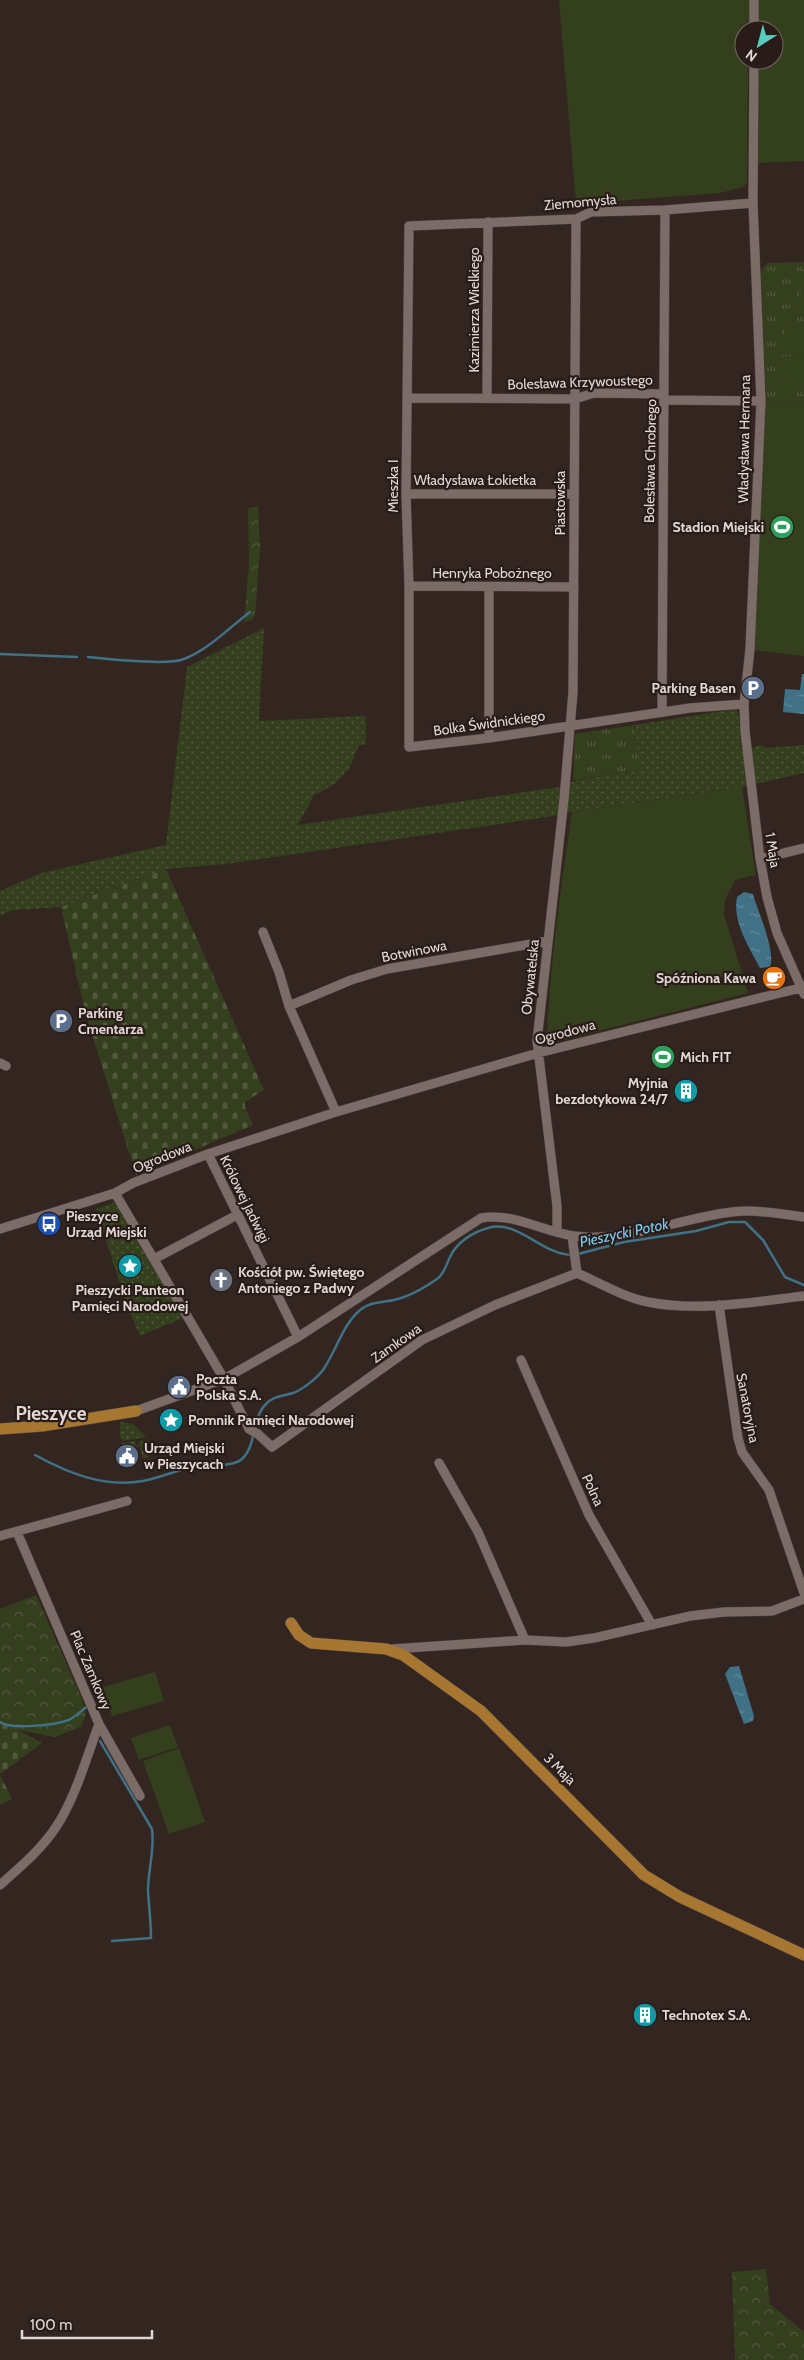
<svg xmlns="http://www.w3.org/2000/svg" width="804" height="2360" font-family="Cabin,sans-serif">
<style>
.grass{fill:url(#grass-dots)}
.forest{fill:url(#forest-crowns)}
.cemetery{fill:url(#cemetery-stones)}
.park{fill:url(#park-tufts)}
.garden{fill:#343f1d}
.water{fill:url(#water-ripples)}
.lines{fill:none;stroke-linecap:round;stroke-linejoin:round}
.stream{stroke:#407186;stroke-width:2.5}
.minor-casing{stroke:#4e433f;stroke-width:10}
.major-casing{stroke:#4e433f;stroke-width:12}
.minor{stroke:#7c6c67;stroke-width:9}
.major{stroke:#a77731;stroke-width:11}
.labels{text-anchor:middle;stroke-width:4.5;stroke-linejoin:round;paint-order:stroke}
.street-label{font-size:14px;fill:#e1d7d4;stroke:#291c18}
.poi-label{font-size:14px;font-weight:bold;fill:#e1d7d4;stroke:#291c18;text-anchor:start}
.water-label{font-size:15px;font-style:italic;fill:#7acbed;stroke:#291c18}
.district-label{font-size:19px;font-weight:bold;fill:#e1d7d4;stroke:#291c18}
</style>
<defs>
<pattern id="grass-dots" width="8" height="8" patternUnits="userSpaceOnUse" patternTransform="scale(1.25)"><rect width="8" height="8" fill="#343f1d"/><path d="M2 2h.1M6 6h.1" fill="none" stroke="#515a3d" stroke-width="1.8" stroke-linecap="round"/></pattern>
<pattern id="forest-crowns" width="20" height="18" patternUnits="userSpaceOnUse" patternTransform="scale(1.25)"><rect width="20" height="18" fill="#343f1d"/><path d="M2 6a3 3 0 1 1 6 0M12 15a3 3 0 1 1 6 0" fill="none" stroke="#515a3d"/></pattern>
<pattern id="cemetery-stones" width="16" height="16" patternUnits="userSpaceOnUse" patternTransform="scale(1.25)"><rect width="16" height="16" fill="#343f1d"/><path d="M2 7V4a2 2 0 0 1 4 0v3zM10 15v-3a2 2 0 0 1 4 0v3z" fill="#515a3d"/></pattern>
<pattern id="park-tufts" width="24" height="20" patternUnits="userSpaceOnUse" patternTransform="scale(1.25)"><rect width="24" height="20" fill="#343f1d"/><path d="M3 7l-1-3M5 7V3M7 7l1-3M15 17l-1-3M17 17v-4M19 17l1-3" fill="none" stroke="#515a3d"/></pattern>
<pattern id="water-ripples" width="26" height="14" patternUnits="userSpaceOnUse" patternTransform="scale(1.25)"><rect width="26" height="14" fill="#407186"/><path d="M2 4q2-2 4 0t4 0M15 11q2-2 4 0t4 0" fill="none" stroke="#648b9c"/></pattern>
</defs>
<rect width="100%" height="100%" fill="#332621"/>
<path class="grass" d="M264,628L259,721L366,716V745H359L349,769L335,784L314,795L298,825L560,787L577,780L640,770L634,725L736,709L738,713L742,752L760,745L766,748L804,745V773L742,787L572,812L554,816L226,864L166,869L61,907L13,910L0,916V891L41,873L166,845L187,667Z
M115,1202L183,1318L140,1336L127,1306L96,1209Z
M120,1422L133,1424L146,1437L123,1441L120,1437Z
M148,1440L156,1450L154,1454L143,1459L140,1446L122,1449V1443L135,1441L136,1445H139V1441Z"/>
<path class="forest" d="M258,506L260,549L255,615L252,620L244,622L249,565L248,508Z
M36,1595L82,1699L86,1714L81,1727L54,1737L0,1726V1609Z
M766,2269L770,2304L804,2332V2360H735L732,2272Z"/>
<path class="cemetery" d="M166,869L264,1090L245,1102V1107L253,1125L136,1175L86,1015L61,907Z
M0,1720L42,1743L0,1774Z
M0,1775L12,1799L0,1805Z"/>
<path class="park" d="M804,262V405L766,401L761,271L767,263Z
M634,725L641,770L573,780L575,734Z"/>
<path class="garden" d="M559,0H749V30H744V60H748L747,183L743,187L720,193L576,204Z
M757,0H804V161L758,163L757,60H774V30H757Z
M802,280H804V315H799Z
M785,327L804,328V355L783,354Z
M783,356L804,358V385L781,383Z
M766,401L804,405V656L753,650Z
M742,787L756,875L735,880L725,900L724,914L748,993L555,1042L547,1038C550,962 561,887 572,812Z
M155,1672L164,1701L112,1716L103,1687Z
M170,1725L178,1747L139,1760L131,1738Z
M179,1748L205,1822L169,1834L143,1761Z"/>
<path class="water" d="M802,674H804V714L783,712L785,689L800,690Z
M744,892L753,894C758,912 776,951 770,967L760,968C749,947 732,921 737,897Z
M739,1666L754,1716L753,1721L744,1724L725,1674L730,1667Z"/>
<g class="lines">
<path class="stream" d="M0,654L77,657
M88,657C108,659 169,666 184,659C208,650 230,627 250,612
M578,1254L624,1242L696,1231L729,1222H745L763,1240L785,1277L804,1285
M35,1455C68,1473 104,1488 143,1481C160,1478 176,1470 194,1467C207,1464 231,1468 242,1459C257,1445 251,1419 266,1404C273,1396 283,1396 293,1393C302,1390 317,1378 323,1370C335,1353 343,1325 358,1312C371,1299 387,1304 404,1297C415,1293 427,1286 437,1279C445,1273 446,1265 450,1257C457,1242 473,1232 488,1228C518,1219 542,1255 572,1255
M0,1722C11,1730 55,1725 69,1720C75,1717 82,1710 88,1706
M100,1741L152,1829C155,1850 148,1870 148,1891C149,1907 151,1922 151,1938L112,1941"/>
<g class="minor-casing">
<path id="minor" d="M754,30V0
M754,60L753,203L761,401L750,649L744,704L745,731L760,859L767,897L777,933L804,994
M407,398L575,399L594,393L664,394
M487,398L488,222
M664,400L761,401
M406,494H574
M409,586L574,587
M744,704L690,708L489,738L409,747V586L406,494L409,226L576,219L591,212L665,210L753,203
M662,712L665,210
M489,738V587
M760,859L804,848
M263,932L279,972L289,1006L336,1112
M289,1006L351,980L387,969L548,941
M0,1063L6,1066
M208,1154L298,1337
M115,1193L224,1379L249,1429L258,1434L272,1447L422,1340L495,1305L577,1273C600,1283 623,1297 648,1302C698,1312 754,1302 804,1296
M0,1229L115,1193L133,1183L208,1154L336,1112L538,1053L804,987
M557,1231V1206L537,1041L564,799L573,692L576,219
M572,1236L577,1273
M154,1259L237,1215
M719,1305L738,1438L742,1452L769,1490L804,1593
M521,1360L589,1515L652,1625
M136,1411L224,1379L298,1337L481,1218C513,1212 543,1232 574,1236C628,1243 679,1218 732,1212C755,1209 781,1214 804,1217
M439,1463L478,1532L525,1640
M0,1536L127,1501
M392,1649L525,1640L566,1642L594,1638L690,1616L724,1612L772,1611L804,1599
M99,1724L140,1796
M0,1885C20,1867 41,1850 56,1827C75,1799 87,1756 99,1724L17,1532"/>
</g>
<g class="major-casing">
<path id="major" d="M0,1429L42,1426L136,1411
M291,1623L299,1635L311,1643L386,1649L403,1655L481,1711L644,1875L680,1897L804,1955"/>
</g>
<use href="#minor" class="minor"/>
<use href="#major" class="major"/>
</g>
<defs>
<g id="stadium-disc" transform="scale(1.25)"><circle r="9.5" fill="#2e9e5b" stroke="#291c18"/><path d="M0-5a6.5 5 0 1 0 0 10a6.5 5 0 1 0 0-10ZM-3.5-1.8h7v3.6h-7Z" fill="#fff"/></g>
<g id="parking-disc" transform="scale(1.25)"><circle r="9.5" fill="#5c6f8a" stroke="#291c18"/><path d="M-3.5-5.5H1a3.5 3.5 0 0 1 0 7H-1V5.5H-3.5ZM-1-3.4V-.6H.8a1.4 1.4 0 0 0 0-2.8Z" fill="#fff"/></g>
<g id="cafe-disc" transform="scale(1.25)"><circle r="9.5" fill="#e8710a" stroke="#291c18"/><path d="M-5.5-4.5H6V0H3Q3 3.5 0 3.5H-2.5Q-5.5 3.5-5.5 0ZM3-3.2v2h1.7v-2ZM-6 4.5H4V6H-6Z" fill="#fff"/></g>
<g id="building-disc" transform="scale(1.25)"><circle r="9.5" fill="#0f9aa8" stroke="#291c18"/><path d="M-4-6H4V6H1V3H-1V6H-4ZM-2.5-4.3h1.7v1.8h-1.7ZM.8-4.3h1.7v1.8H.8ZM-2.5-1h1.7V.8h-1.7ZM.8-1h1.7V.8H.8Z" fill="#fff"/></g>
<g id="bus-disc" transform="scale(1.25)"><circle r="9.5" fill="#1a4fb4" stroke="#291c18"/><path d="M-5-6H5V4H4V6H2V4H-2V6H-4V4H-5ZM-3.5-4V0h7V-4ZM-3.5 1.2v1.5H-2V1.2ZM2 1.2v1.5H3.5V1.2Z" fill="#fff"/></g>
<g id="sight-disc" transform="scale(1.25)"><circle r="9.5" fill="#0f9aa8" stroke="#291c18"/><path d="M0-6L1.8-2.2L6-1.7L2.9 1.2L3.7 5.4L0 3.3L-3.7 5.4L-2.9 1.2L-6-1.7L-1.8-2.2Z" fill="#fff"/></g>
<g id="church-disc" transform="scale(1.25)"><circle r="9.5" fill="#6b7280" stroke="#291c18"/><path d="M-1.2-6h2.4v3.5h3.3v2.4h-3.3V6h-2.4V-.1h-3.3v-2.4h3.3Z" fill="#fff"/></g>
<g id="civic-disc" transform="scale(1.25)"><circle r="9.5" fill="#5c6f8a" stroke="#291c18"/><path d="M-.6-6.5H3V-4.5H.6V-3L4-1V1h2V6H-6V1h2V-1L-.6-3ZM-1.2 2.5V6h2.4V2.5Z" fill="#fff"/></g>
</defs>
<g fill-rule="evenodd">
<use href="#stadium-disc" x="782" y="527"/>
<use href="#parking-disc" x="753" y="688"/>
<use href="#cafe-disc" x="774" y="978"/>
<use href="#parking-disc" x="61" y="1021"/>
<use href="#stadium-disc" x="663" y="1057"/>
<use href="#building-disc" x="686" y="1091"/>
<use href="#bus-disc" x="49" y="1224"/>
<use href="#sight-disc" x="130" y="1266"/>
<use href="#church-disc" x="221" y="1280"/>
<use href="#civic-disc" x="179" y="1387"/>
<use href="#sight-disc" x="171" y="1420"/>
<use href="#civic-disc" x="127" y="1456"/>
<use href="#building-disc" x="645" y="2015"/>
</g>
<g class="labels">
<g class="street-label">
<text transform="translate(580 202) rotate(-5)" y="5">Ziemomysła</text>
<text transform="translate(474 310) rotate(-90)" y="5">Kazimierza Wielkiego</text>
<text transform="translate(580 382) rotate(-2)" y="5">Bolesława Krzywoustego</text>
<text transform="translate(744 439) rotate(-89)" y="5">Władysława Hermana</text>
<text transform="translate(650 461) rotate(-89)" y="5">Bolesława Chrobrego</text>
<text x="475" y="485">Władysława Łokietka</text>
<text transform="translate(393 486) rotate(-90)" y="5">Mieszka I</text>
<text transform="translate(560 503) rotate(-90)" y="5">Piastowska</text>
<text x="492" y="578">Henryka Pobożnego</text>
<text transform="translate(489 723) rotate(-8)" y="5">Bolka Świdnickiego</text>
<text transform="translate(773 850) rotate(81)" y="5">1 Maja</text>
<text transform="translate(414 951) rotate(-11)" y="5">Botwinowa</text>
<text transform="translate(530 977) rotate(-84)" y="5">Obywatelska</text>
<text transform="translate(565 1032) rotate(-15)" y="5">Ogrodowa</text>
<text transform="translate(162 1157) rotate(-22)" y="5">Ogrodowa</text>
<text transform="translate(245 1199) rotate(64)" y="5">Królowej Jadwigi</text>
<text transform="translate(396 1343) rotate(-35)" y="5">Zamkowa</text>
<text transform="translate(748 1408) rotate(79)" y="5">Sanatoryjna</text>
<text transform="translate(593 1490) rotate(65)" y="5">Polna</text>
<text transform="translate(91 1670) rotate(67)" y="5">Plac Zamkowy</text>
<text transform="translate(560 1769) rotate(45)" y="5">3 Maja</text>
</g>
<g class="poi-label">
<text x="764" y="532" text-anchor="end">Stadion Miejski</text>
<text x="736" y="693" text-anchor="end">Parking Basen</text>
<text x="756" y="983" text-anchor="end">Spóźniona Kawa</text>
<text x="78" y="1018">Parking<tspan x="78" dy="16">Cmentarza</tspan></text>
<text x="680" y="1062">Mich FIT</text>
<text x="668" y="1088" text-anchor="end">Myjnia<tspan x="668" dy="16">bezdotykowa 24/7</tspan></text>
<text x="66" y="1221">Pieszyce<tspan x="66" dy="16">Urząd Miejski</tspan></text>
<text x="238" y="1277">Kościół pw. Świętego<tspan x="238" dy="16">Antoniego z Padwy</tspan></text>
<text x="130" y="1295" text-anchor="middle">Pieszycki Panteon<tspan x="130" dy="16">Pamięci Narodowej</tspan></text>
<text x="196" y="1384">Poczta<tspan x="196" dy="16">Polska S.A.</tspan></text>
<text x="188" y="1425">Pomnik Pamięci Narodowej</text>
<text x="144" y="1453">Urząd Miejski<tspan x="144" dy="16">w Pieszycach</tspan></text>
<text x="662" y="2020">Technotex S.A.</text>
</g>
<g class="water-label">
<text transform="translate(624 1233) rotate(-12)" y="5">Pieszycki Potok</text>
</g>
<g class="district-label">
<text x="51" y="1420">Pieszyce</text>
</g>
</g>
<g transform="translate(759 45) rotate(216)"><circle r="24" fill="#291c18" stroke="#736763"/>
<path d="M0-4L9 19L0 12L-9 19Z" fill="#58cebf"/>
<text y="-8" font-size="14" font-weight="bold" text-anchor="middle" fill="#e1d7d4">N</text>
</g>
<path d="M22 2330v8h130v-8" fill="none" stroke="#e1d7d4" stroke-width="2.5"/>
<text x="30" y="2330" font-size="15" fill="#e1d7d4" stroke="#291c18" stroke-width="4" paint-order="stroke">100 m</text>
</svg>
